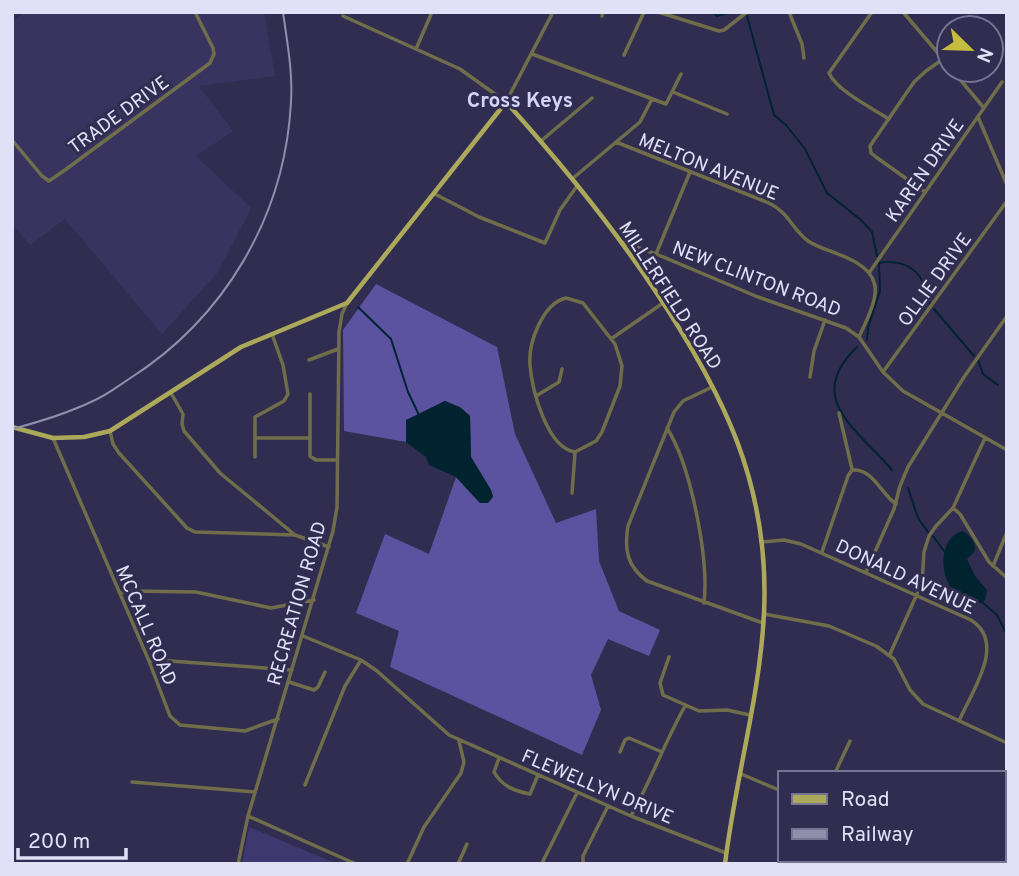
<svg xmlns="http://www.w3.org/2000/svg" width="1019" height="876" font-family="Overpass,sans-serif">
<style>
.built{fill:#38345f}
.green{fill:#3e3870}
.forest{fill:#5c53a0}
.water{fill:#002330}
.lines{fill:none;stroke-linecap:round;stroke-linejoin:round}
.stream{stroke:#002330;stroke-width:2}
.minor{stroke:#706e4a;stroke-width:3.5}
.major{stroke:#ada95a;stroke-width:4.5}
.rail{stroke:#8f8eab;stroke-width:2}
.labels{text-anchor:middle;stroke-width:6;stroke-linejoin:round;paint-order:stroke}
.street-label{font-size:19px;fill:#e0e0f7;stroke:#302d51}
.neighbourhood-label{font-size:21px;font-weight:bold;fill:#d4d3f8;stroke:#302d51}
</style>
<rect width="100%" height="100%" fill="#302d51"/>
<path class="built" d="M25,12H264L275,76L199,86L233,131L196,156L251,208L218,272L162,334L65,219L30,245L12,224V22Z"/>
<path class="green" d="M249,827L337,864H242Z"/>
<path class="forest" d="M376,284L497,347L515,434L556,523L596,509L599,561L619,611L660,630L649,656L608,639L591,675L601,710L582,755L390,667L399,631L356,613L385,534L429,554L456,477L480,503L493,496L491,490L471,457L470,416L460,407L445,401L407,420L406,442L344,431L343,330Z"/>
<path class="water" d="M445,401L461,408L470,416L471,457L491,490L493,497L488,503H480L456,477L429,465L426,457L406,442V420Z
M963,531C969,534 978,544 974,552C972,555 969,556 967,559L975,576L987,590L985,600L981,603C971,601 958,596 951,588C939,572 940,536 963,531Z"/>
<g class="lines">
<path class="stream" d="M713,12L717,16L731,12
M747,16L774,115L786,125L805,149L827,193L861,220L872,232L877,256
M879,263C893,260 910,263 920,277C925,284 925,295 930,304
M358,307L391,339L408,392L418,413
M934,309L974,356
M867,340L868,328L880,291L879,263
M857,347C803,399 858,429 892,470
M978,360L983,374L998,385
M908,488L918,518L928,532
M933,536L944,551
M982,602L997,615L1007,635"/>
<path class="minor" d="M658,12L719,31L724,30L747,12
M789,12L802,44L804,58
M872,12L829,73C837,91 872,108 889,119
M903,12L949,66
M343,16L460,69L506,102L553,12
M602,16L603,12
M416,49L432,12
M532,54L666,104L681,74
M624,55L644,12
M952,70L984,108
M673,92L727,114
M978,117L1007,185
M12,140L42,176L49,181L65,170L210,63L214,54L213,48L195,12
M541,141L592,98
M616,142L769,203C789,213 792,229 808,241C817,247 828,250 838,254C890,274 878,296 859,337
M572,179L640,122L652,99
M925,192L876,157L871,153L870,146L914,82L926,71L943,59
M435,194L479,217L545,243L560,210L577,186
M622,242L656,254L758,297L846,328L859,337L883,372L903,391L1007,450
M656,254L690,172
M869,273L1002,82
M566,298L583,303L615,344L622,366L620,386L602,432L596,441L575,452C547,448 532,390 530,365C528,343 543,303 566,298Z
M611,339L663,303
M309,360L338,349
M883,372L1007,201
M810,377L814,351L825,320
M712,387L683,401L674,412L628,526C624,550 627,566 647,581L763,623
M171,393L183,414L182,424L184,431L220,473L295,535L329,547
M310,394V456L316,460H337
M536,396L559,382L562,369
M839,413L852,469
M667,428C691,466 709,558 704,603
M110,431L113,444L119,453L187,528L195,532L295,535
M53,438L149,661L170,716L180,725L245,731L278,719
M256,438H309
M255,457V417L284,401L288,394L283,365L272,334
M572,493L575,453
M953,508L960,514L989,562L1007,578
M761,542L784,540L801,544L971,620C1007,643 972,691 959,721
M822,552L848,476L852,470C873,468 881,494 896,504
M993,566L1007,532
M866,572L894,509L900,486L908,467L964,377L1007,316
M120,593L132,591L196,592L271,608L314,600
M764,614L829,626L876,646L894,659L910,690L923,704L1007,743
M303,636L361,660L377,671L449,735L631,816L726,853
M890,654L922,583L924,552L929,536L936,526L953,508L985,438
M669,657L660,683L663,695L699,711L727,710L750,715
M149,661L157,660L292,670
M289,682L314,690L318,687L325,672
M620,752L625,740L629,738L662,752
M499,758L494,772C502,786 514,791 530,794L538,775
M835,773L850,741
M741,774L779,790
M132,782L255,792
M305,785L345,686L361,660
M248,816L356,864
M631,816C651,780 665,742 685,706
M542,863L577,793
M238,864L248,816L333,531L337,507L339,332L342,314L347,303
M407,864L424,827L461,773L464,762L459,741
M458,864L467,844
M583,864V856L608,806
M872,864L876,861
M898,864L899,860"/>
<path class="major" d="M12,427L53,438L84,437L110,431L241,347L347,303L506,102C559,161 610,223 654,289C723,392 770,485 764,613C760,697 735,780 725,864"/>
<path class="rail" d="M12,429C39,422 68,413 93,401C105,396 117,387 129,379C225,318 285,216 291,102C293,72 287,42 283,12"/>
</g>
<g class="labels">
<g class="street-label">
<text transform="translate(118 114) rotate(-36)" y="7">TRADE DRIVE</text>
<text transform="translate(709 166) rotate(22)" y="7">MELTON AVENUE</text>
<text transform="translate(924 170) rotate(-55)" y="7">KAREN DRIVE</text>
<text transform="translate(757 278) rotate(21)" y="7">NEW CLINTON ROAD</text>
<text transform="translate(934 279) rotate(-54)" y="7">OLLIE DRIVE</text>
<text transform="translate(671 295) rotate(57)" y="7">MILLERFIELD ROAD</text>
<text transform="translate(906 576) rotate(25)" y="7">DONALD AVENUE</text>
<text transform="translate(296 603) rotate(-74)" y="7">RECREATION ROAD</text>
<text transform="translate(147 625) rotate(67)" y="7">MCCALL ROAD</text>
<text transform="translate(598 786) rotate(23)" y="7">FLEWELLYN DRIVE</text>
</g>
<g class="neighbourhood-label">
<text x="520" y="107">Cross Keys</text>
</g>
</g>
<rect width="1019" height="876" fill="none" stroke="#e0e0f7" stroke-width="28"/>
<rect x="778" y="771" width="228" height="91" fill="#302d51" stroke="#767593" stroke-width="2"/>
<rect x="792" y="794" width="35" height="10" fill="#ada95a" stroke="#767593" stroke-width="2"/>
<text x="841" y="806" font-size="21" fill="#e0e0f7">Road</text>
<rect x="792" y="829" width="35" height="10" fill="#8f8eab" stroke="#767593" stroke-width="2"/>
<text x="841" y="841" font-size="21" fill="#e0e0f7">Railway</text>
<g transform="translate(970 49) rotate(113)"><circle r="33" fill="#302d51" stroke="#767593" stroke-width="2"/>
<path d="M0-5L12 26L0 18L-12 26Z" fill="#c4bc3e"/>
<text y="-10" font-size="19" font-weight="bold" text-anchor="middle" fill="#e0e0f7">N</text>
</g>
<path d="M18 848v10h108v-10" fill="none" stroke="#e0e0f7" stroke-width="3.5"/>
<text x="28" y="848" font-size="21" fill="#e0e0f7" stroke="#302d51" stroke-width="5" paint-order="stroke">200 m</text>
</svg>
